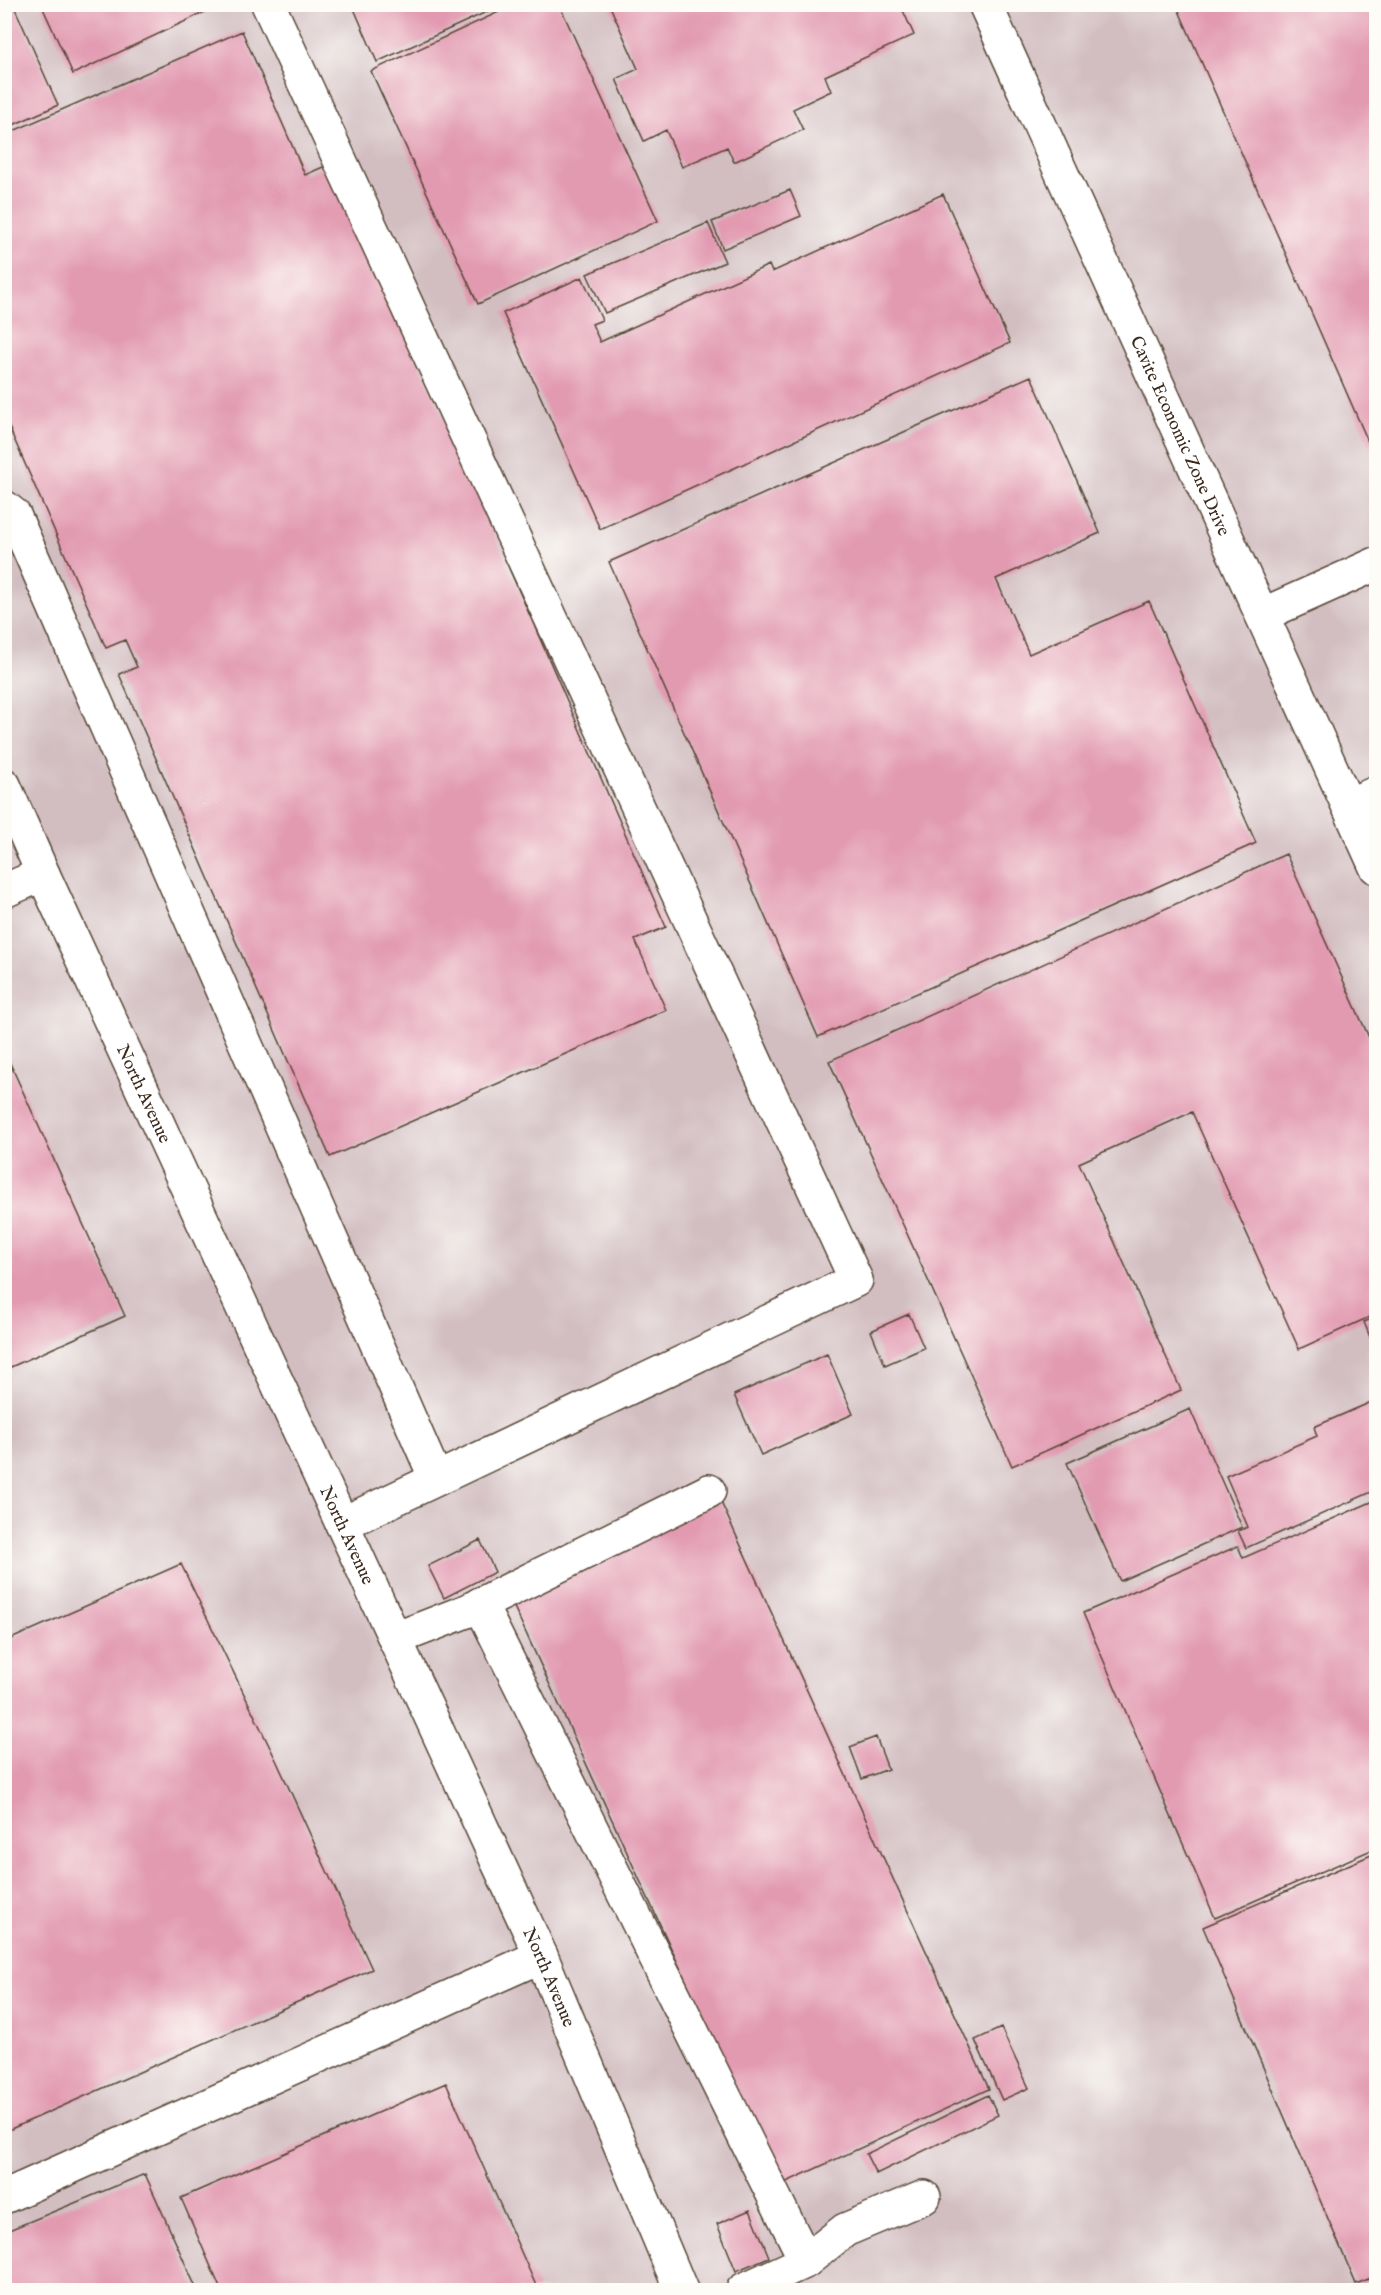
<svg xmlns="http://www.w3.org/2000/svg" width="1381" height="2295" font-family="'IM FELL English',serif">
<style>
.industrial{fill:#d2bec1}
.building{fill:#e29ab1}
.lines{fill:none;stroke-linecap:round;stroke-linejoin:round}
.minor-casing{stroke:#554536;stroke-width:36}
.minor{stroke:#fff;stroke-width:33}
.labels{text-anchor:middle;stroke-width:4.5;stroke-linejoin:round;paint-order:stroke}
.street-label{font-size:18px;fill:#3b2a1e;stroke:#fdfcf7}
</style>
<rect width="100%" height="100%" fill="#fdfcf7"/>
<filter id="ink" filterUnits="userSpaceOnUse"><feTurbulence type="fractalNoise" baseFrequency=".0167" numOctaves="2"/><feDisplacementMap in="SourceGraphic" scale="12" xChannelSelector="R" yChannelSelector="G"/><feConvolveMatrix kernelMatrix="1 2 1 2 8 2 1 2 1" color-interpolation-filters="sRGB"/></filter>
<filter id="wash" filterUnits="userSpaceOnUse"><feTurbulence type="fractalNoise" baseFrequency=".008" numOctaves="4" result="noise"/><feDisplacementMap in="SourceGraphic" scale="24" xChannelSelector="R" yChannelSelector="G"/><feGaussianBlur stdDeviation="1.35" result="paint"/><feColorMatrix in="noise" values="0 0 0 0 0 0 0 0 0 0 0 0 0 0 0 0 0 1.4 0 .05"/><feComposite in="paint" operator="in"/></filter>
<g filter="url(#wash)">
<rect width="100%" height="100%" fill="#e8e1be"/>
<path class="industrial" d="M5,5H1376V2290H5Z"/>
<g id="blocks">
<path class="building" d="M4,4H13L58,105L4,129Z
M41,4H217L218,6L73,74Z
M352,4H504L377,62Z
M516,4H559L658,221L478,304L371,71Z
M609,4H900L914,35L825,76L831,91L793,109L803,130L734,162L727,147L682,167L666,130L644,141L616,79L638,69Z
M1176,4H1376V444L1370,446Z
M242,31L305,175L332,163L666,927L635,940L666,1010L330,1157L119,674L137,667L125,640L106,648L4,416V135Z
M790,190L801,216L723,249L712,222Z
M943,194L1010,343L600,529L503,313L582,277L602,320L592,324L600,342L769,265L772,272Z
M708,223L725,262L605,313L587,274Z
M1031,376L1100,533L996,579L1029,654L1149,601L1256,843L818,1037L609,562Z
M1286,854L1376,1053V1314L1299,1349L1192,1112L1079,1163L1181,1390L1012,1466L829,1061Z
M4,1050L125,1316L4,1370Z
M909,1314L924,1348L885,1365L871,1331Z
M1376,1317V1352L1364,1322Z
M827,1354L853,1414L761,1455L734,1395Z
M1376,1400V1490L1246,1548L1238,1531L1248,1527L1226,1476L1317,1436L1314,1427Z
M1190,1409L1242,1527L1120,1581L1067,1463Z
M720,1500L989,2089L780,2185L509,1596Z
M1376,1500V1848L1215,1918L1083,1613L1238,1546L1243,1558Z
M480,1540L495,1572L444,1598L428,1566Z
M181,1564L276,1760L372,1969L4,2132V1642Z
M876,1737L888,1769L862,1779L850,1747Z
M1376,1853V2276L1356,2284L1203,1927Z
M1001,2028L1029,2088L1002,2100L975,2040Z
M446,2083L538,2290H221L181,2198Z
M988,2095L998,2115L876,2174L866,2154Z
M145,2174L197,2290H4V2232Z
M750,2210L769,2257L736,2271L717,2224Z"/>
</g>
</g>
<g filter="url(#ink)">
<use href="#blocks" fill-opacity="0" stroke="#554536" stroke-width="1.5"/>
<g class="lines">
<g class="minor-casing">
<g id="minor">
<path d="M268,4L856,1280L342,1524"/>
<path id="s1" d="M985,4L1376,867"/>
<path d="M4,507L14,515L436,1479"/>
<path d="M1262,615L1376,564"/>
<path id="s2" d="M4,785L43,874L541,1956L681,2290"/>
<path d="M1348,805L1376,793"/>
<path d="M4,891L43,874"/>
<path d="M480,1604L806,2261"/>
<path d="M395,1639L469,1610L709,1491"/>
<path d="M4,2197L541,1956"/>
<path d="M743,2290L806,2261L845,2230L924,2197"/>
</g>
</g>
<use href="#minor" class="minor"/>
</g>
</g>
<g class="labels">
<g class="street-label">
<text dy="6" stroke="none"><textPath href="#s1" startOffset="474">Cavite Economic Zone Drive</textPath></text>
<text dy="6" stroke="none"><textPath href="#s2" startOffset="339">North Avenue</textPath></text>
<text dy="6" stroke="none"><textPath href="#s2" startOffset="825">North Avenue</textPath></text>
<text dy="6" stroke="none"><textPath href="#s2" startOffset="1311">North Avenue</textPath></text>
</g>
</g>
<rect width="1381" height="2295" fill="none" stroke="#fdfcf7" stroke-width="24"/>
</svg>
